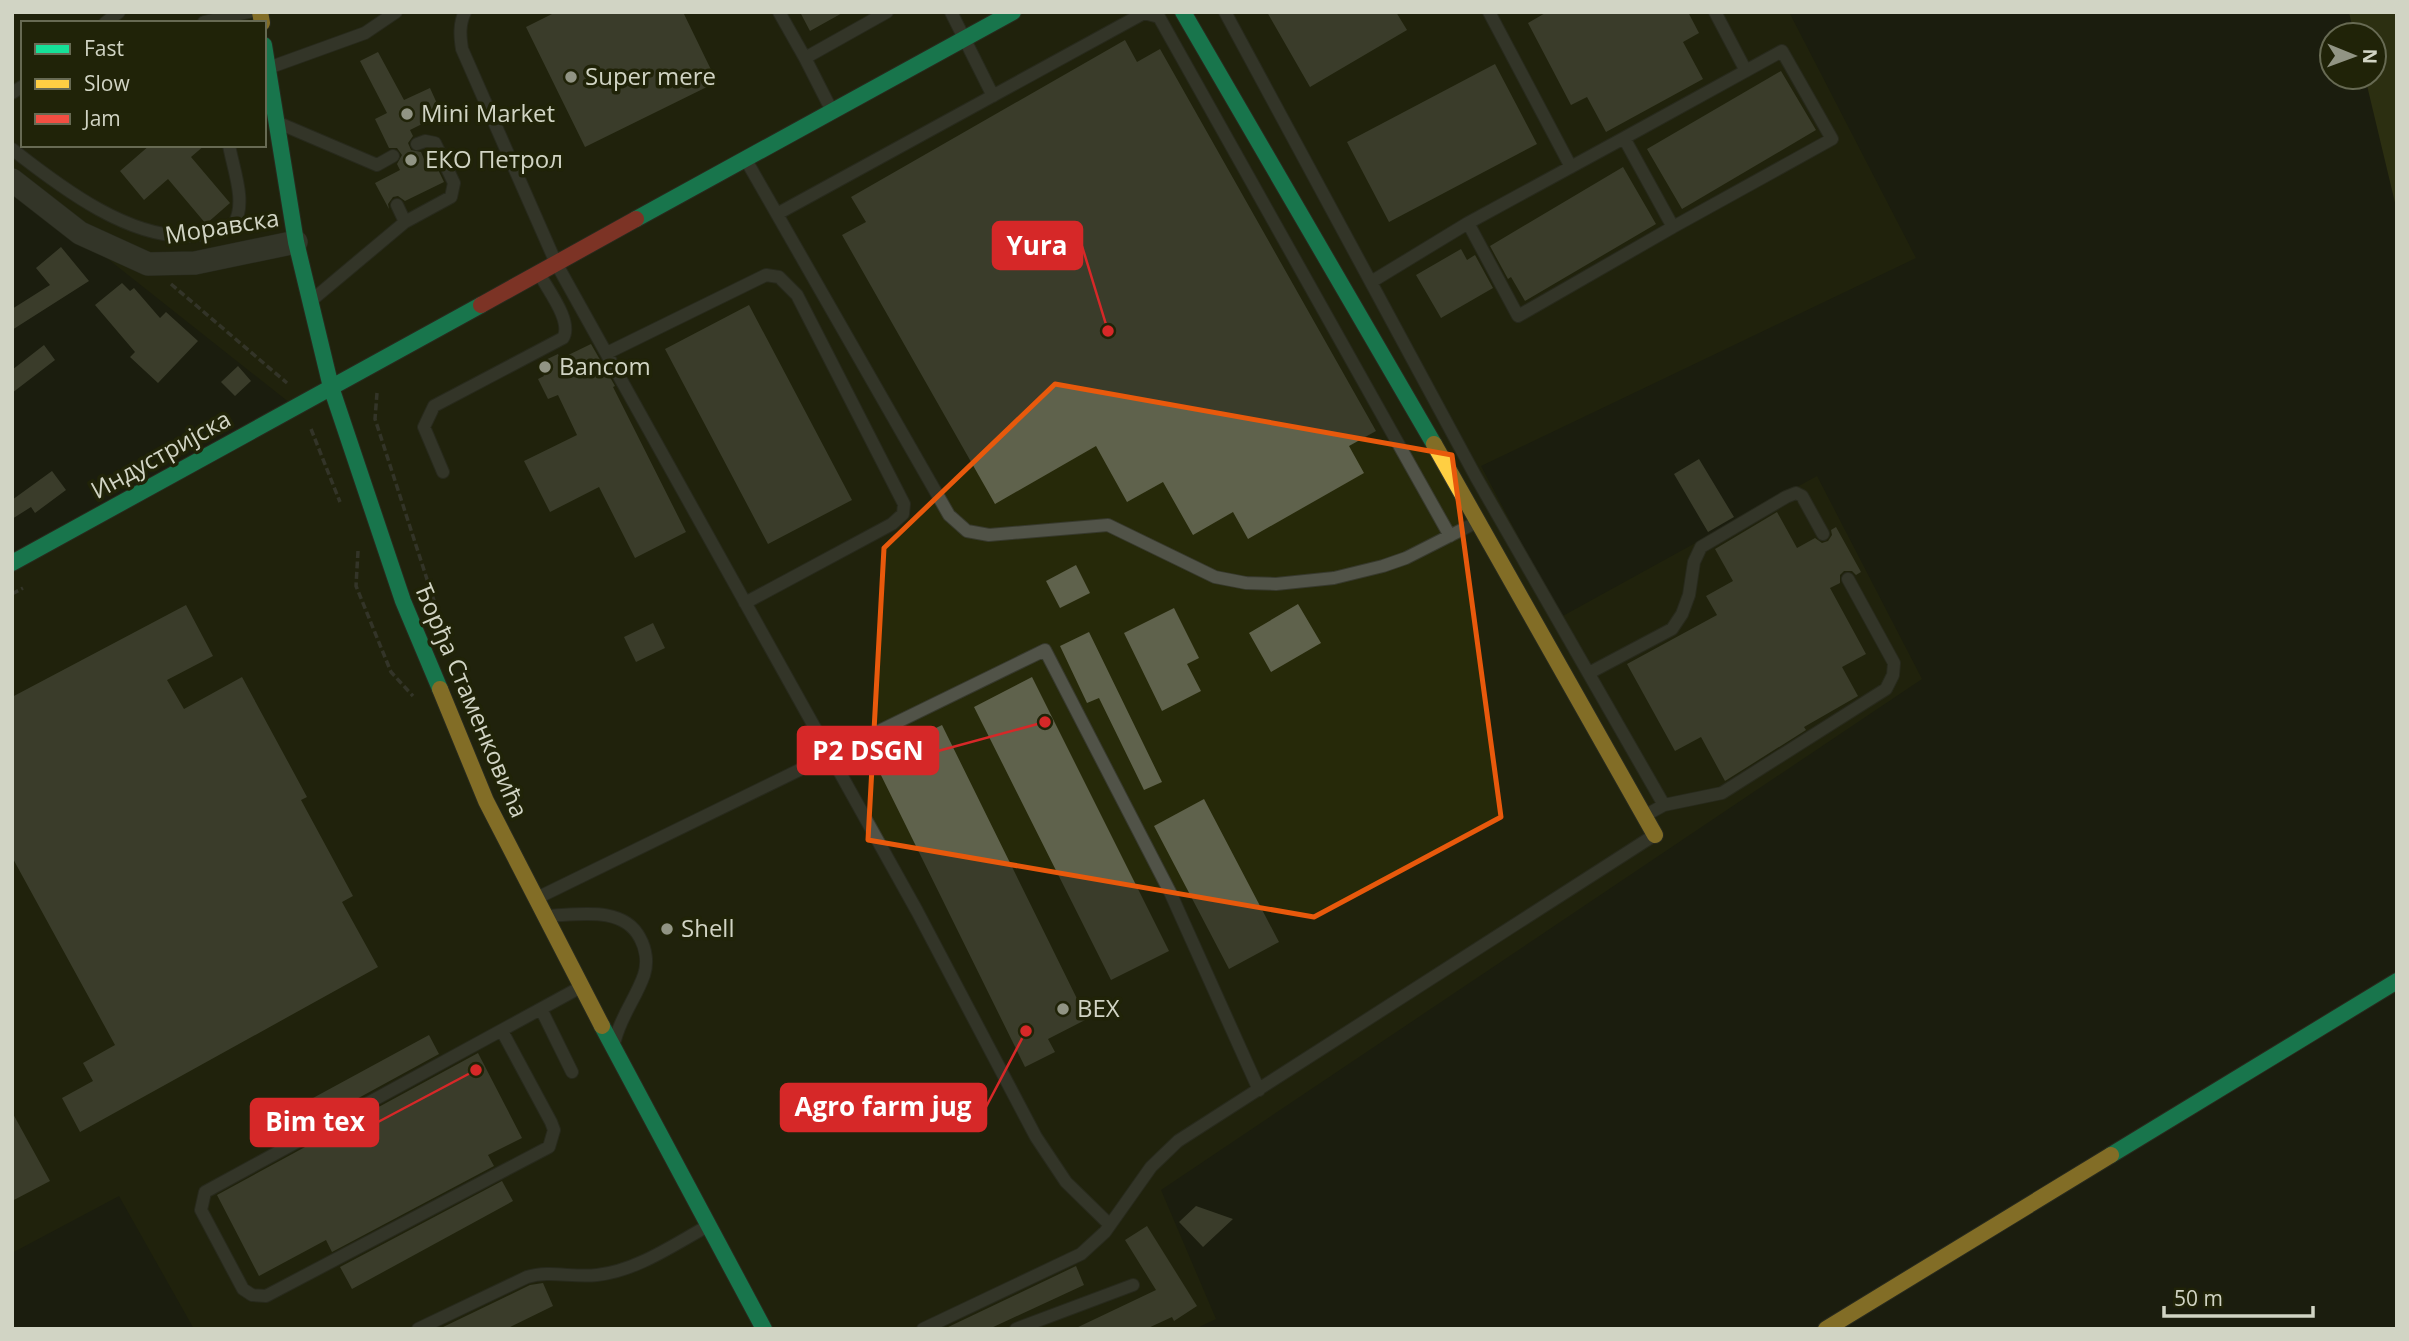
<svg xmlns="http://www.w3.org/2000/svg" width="2409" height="1341" font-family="'Open Sans',sans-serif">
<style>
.built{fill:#262909;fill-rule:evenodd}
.green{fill:#414514}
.building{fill:#5f624c}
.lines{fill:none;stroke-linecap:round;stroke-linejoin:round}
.lane-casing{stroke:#37392d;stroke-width:14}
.street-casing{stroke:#37392d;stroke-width:24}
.fast-casing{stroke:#37392d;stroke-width:18}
.slow-casing{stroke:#37392d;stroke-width:18}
.jam-casing{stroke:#37392d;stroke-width:18}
.path{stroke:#505147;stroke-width:3.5;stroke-dasharray:7 3.5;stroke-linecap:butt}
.lane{stroke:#515348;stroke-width:12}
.street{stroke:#515348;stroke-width:23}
.fast{stroke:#16e098;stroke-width:16}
.slow{stroke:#ffcf43;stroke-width:16}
.jam{stroke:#f24e42;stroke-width:16}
.marked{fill:none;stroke:#e8590c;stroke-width:5;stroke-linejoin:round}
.poi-dot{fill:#919484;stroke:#202308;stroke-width:2.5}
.labels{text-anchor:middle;stroke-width:7;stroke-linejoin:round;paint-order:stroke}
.poi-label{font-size:24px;fill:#d1d4c4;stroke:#202308;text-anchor:start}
.street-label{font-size:24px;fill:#d1d4c4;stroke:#202308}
.leader{fill:none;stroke:#d62828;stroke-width:2.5}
.callout-dot{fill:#d62828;stroke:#202308;stroke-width:2.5}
.callout{fill:#d62828;stroke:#d62828;stroke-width:2.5}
.callout-label{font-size:26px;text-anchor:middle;font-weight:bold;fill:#fff}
</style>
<rect width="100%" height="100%" fill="#1b1d0e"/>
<path class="built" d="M12,12H1789L1916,258L1481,466L1561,617L1817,476L1922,679L1161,1190L1216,1319L1195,1329H194L119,1196L12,1253V563L295,407L12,183ZM23,23H264V145H23Z"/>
<path class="green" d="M2349,12H2397V211L2365,77H2374V35H2354Z"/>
<path class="building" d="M556,12H683L717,82L585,147L526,27Z
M800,12H844L810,31Z
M1267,12H1396L1407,30L1310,87Z
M1547,12H1688L1699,33L1683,42L1703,79L1606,132L1587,97L1571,105L1528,23Z
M1125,40L1137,62L1160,49L1376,431L1349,446L1364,473L1248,539L1233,512L1193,535L1163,482L1127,502L1096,446L995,504L842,235L866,222L851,197Z
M378,52L404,100L430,88L439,108L421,116L424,123L410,130L413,136L408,143L411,150L421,152L424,159L431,155L444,182L405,201L398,196L393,197L388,204L389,209L375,183L400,170L397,164L402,155L397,148H389L375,119L387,113L360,61Z
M1495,64L1537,144L1389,222L1347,142Z
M1781,71L1816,130L1682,209L1647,149Z
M150,145H205L191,157L230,203L206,224L168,179L144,200L120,171Z
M1623,167L1656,224L1525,301L1511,277L1508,279L1490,246Z
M61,247L89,281L12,330V309L50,285L36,268Z
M1461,249L1467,260L1475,255L1493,288L1441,318L1416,275Z
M122,283L130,291L134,288L160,318L166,312L198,341L158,383L130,357L135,352L95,305Z
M749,305L852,500L768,544L665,349Z
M591,344L615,386L613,387L686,532L635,558L599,487L550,512L524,461L577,435L558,395L548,399L538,379L544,376L539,363L558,354L560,359Z
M44,345L55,360L12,393V370Z
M238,366L251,381L235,396L221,382Z
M1699,459L1734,517L1708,532L1674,474Z
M52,471L66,490L35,513L31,507L12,519V500Z
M1777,512L1797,548L1815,538L1822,543L1828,541L1832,535L1831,530L1836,527L1861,572L1856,575L1852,571H1844L1840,575V583L1830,588L1866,654L1842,667L1858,696L1804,727L1806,730L1725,781L1701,737L1675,751L1627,664L1717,615L1706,596L1733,581L1715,549Z
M1076,565L1090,593L1060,608L1046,581Z
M1298,604L1321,643L1271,672L1249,633Z
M186,605L213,656L167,680L184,709L242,677L307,797L301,800L353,896L342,902L378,967L80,1132L62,1098L93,1081L83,1063L115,1045L12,857V697Z
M1174,608L1199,658L1187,664L1201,691L1162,711L1124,633Z
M653,623L665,648L636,662L624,637Z
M1089,632L1162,782L1144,790L1099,698L1087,703L1060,646Z
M1032,677L1169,951L1111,980L974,707Z
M942,725L1087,1019L1048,1039L1055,1052L1025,1067L873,759Z
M1204,799L1279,942L1229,969L1154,826Z
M429,1035L439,1054L278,1142L267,1123Z
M478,1053L522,1138L488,1155L494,1166L332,1252L326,1240L259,1276L217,1195Z
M12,1112L50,1181L12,1201Z
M502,1181L513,1201L352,1289L340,1267Z
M1196,1206L1233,1219L1203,1247L1179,1222Z
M1147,1226L1197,1306L1174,1321L1172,1317L1146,1329H1074L1156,1290L1125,1240Z
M1076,1266L1084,1285L989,1329H944Z
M543,1283L553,1306L506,1329H439L530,1285Z"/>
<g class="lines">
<g class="lane-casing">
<path id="lane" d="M465,12C459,24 460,36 462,49L556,263L917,911L1036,1137L1066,1182L1110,1225
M779,12L805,58
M951,12L993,96
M1225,12L1476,477L1664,805L1646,815
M1489,12L1571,167
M1715,12L1746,71
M204,22L249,12
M105,23L119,12
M271,67L365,33L396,12
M12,93L23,86
M832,111L805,58L887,12
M281,124L377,165L393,156
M1624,138L1782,51L1832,139L1673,227
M12,149C59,186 134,244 198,235C210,234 222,228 234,224C247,202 233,169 229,145
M746,160L949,515L967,531L989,535L1108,525L1215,577L1246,583L1276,584L1334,578L1383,566L1406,558L1477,522
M397,205L405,222
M777,214L1144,13L1159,17L1450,536
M1371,282L1468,223L1518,316L1673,227L1624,138L1468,223
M312,300L405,222L451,197L454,183L435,143L425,141L417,144
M607,353L766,275L779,277L797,295L904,504L903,514L892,524L745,603
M443,472L424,427L434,406L563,338C573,322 548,290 540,275
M1589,673L1672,629L1682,614L1689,595L1694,562L1701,547L1786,497L1796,493L1802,496L1823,534
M1664,805L1722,793L1886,689L1893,675L1894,663L1848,579
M535,899L1045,650L1170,892L1259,1090
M546,916C577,915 623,905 640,938C646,949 648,963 644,975C636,998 621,1016 615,1040
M541,1009L572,1072
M502,1031L551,1122L554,1130L549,1147L266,1296L252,1295L243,1289L201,1210L205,1192L579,988
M418,1329L527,1277C550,1270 573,1278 597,1275C636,1271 673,1245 706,1227
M923,1329L1081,1254L1105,1232L1151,1167L1178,1141L1653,836
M1016,1329L1133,1285"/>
</g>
<g class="street-casing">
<path id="street" d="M12,180L80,233L148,264L195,263L296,242"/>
</g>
<g class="fast-casing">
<path id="fast" d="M1183,12L1434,444
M264,45L296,242L331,387L403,601L440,689
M636,219L1013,12
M12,563L481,305
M602,1026L764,1329
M2111,1155L2397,981"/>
</g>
<g class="slow-casing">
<path id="slow" d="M260,12L262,23
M1434,444L1655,835
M440,689L486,801L602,1026
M1826,1329L2111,1155"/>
</g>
<g class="jam-casing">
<path id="jam" d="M481,305L636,219"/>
</g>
<path class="path" d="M171,284L287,383
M377,393L375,419L437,610
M311,429L340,502
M358,551L356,586L391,672L413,696
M12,594L23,588"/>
<use href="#lane" class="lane"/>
<use href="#street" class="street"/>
<use href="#fast" class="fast"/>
<use href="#slow" class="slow"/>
<use href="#jam" class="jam"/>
</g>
<path d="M0 0H2409V1341H0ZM1055,384L1452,455L1501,817L1314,917L868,840L884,548Z" fill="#1b1d0e" fill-opacity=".55" fill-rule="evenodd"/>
<path class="marked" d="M1055,384L1452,455L1501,817L1314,917L868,840L884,548Z"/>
<g class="poi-dot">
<circle cx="571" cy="77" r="7"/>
<circle cx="407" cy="114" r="7"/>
<circle cx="411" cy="160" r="7"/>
<circle cx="545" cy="367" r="7"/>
<circle cx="667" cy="929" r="7"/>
<circle cx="1063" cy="1009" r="7"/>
</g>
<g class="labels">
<g class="poi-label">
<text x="585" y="85">Super mere</text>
<text x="421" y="122">Mini Market</text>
<text x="425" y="168">ЕКО Петрол</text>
<text x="559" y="375">Bancom</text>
<text x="681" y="937">Shell</text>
<text x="1077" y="1017">BEX</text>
</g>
<g class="street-label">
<text transform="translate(222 227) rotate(-9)" y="8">Моравска</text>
<text transform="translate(161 455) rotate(-29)" y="8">Индустријска</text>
<text transform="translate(471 701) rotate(67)" y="8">Ђорђа Стаменковића</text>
</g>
</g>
<path class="leader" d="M1108 331L1082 246M1045 722L938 751M1026 1031L986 1107M476 1070L378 1122"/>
<g class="callout-dot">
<circle cx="1108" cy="331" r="7"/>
<circle cx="1045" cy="722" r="7"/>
<circle cx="1026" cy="1031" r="7"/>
<circle cx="476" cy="1070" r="7"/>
</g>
<g class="callout">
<rect x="993" y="222" width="89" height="47" rx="7"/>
<rect x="798" y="727" width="140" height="47" rx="7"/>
<rect x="781" y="1084" width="205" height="47" rx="7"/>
<rect x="251" y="1099" width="127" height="47" rx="7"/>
</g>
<g class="callout-label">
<text x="1037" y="255">Yura</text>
<text x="868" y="760">P2 DSGN</text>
<text x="883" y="1116">Agro farm jug</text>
<text x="315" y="1131">Bim tex</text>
</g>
<rect width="2409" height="1341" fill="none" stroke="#d1d4c4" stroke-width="28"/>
<rect x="21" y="21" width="245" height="126" fill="#202308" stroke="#676a53" stroke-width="2"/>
<rect x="35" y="44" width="35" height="10" fill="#16e098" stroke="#676a53" stroke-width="2"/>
<text x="84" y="56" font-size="21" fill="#d1d4c4">Fast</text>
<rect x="35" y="79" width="35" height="10" fill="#ffcf43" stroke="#676a53" stroke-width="2"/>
<text x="84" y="91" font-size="21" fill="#d1d4c4">Slow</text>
<rect x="35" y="114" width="35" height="10" fill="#f24e42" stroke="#676a53" stroke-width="2"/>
<text x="84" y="126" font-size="21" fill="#d1d4c4">Jam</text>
<g transform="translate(2353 56) rotate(91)"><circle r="33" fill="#202308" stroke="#676a53" stroke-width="2"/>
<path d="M0-5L12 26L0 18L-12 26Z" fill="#919484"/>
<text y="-10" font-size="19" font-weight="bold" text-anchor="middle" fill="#d1d4c4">N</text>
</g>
<path d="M2164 1306v10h149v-10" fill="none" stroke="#d1d4c4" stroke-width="3.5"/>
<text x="2174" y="1306" font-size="21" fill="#d1d4c4" stroke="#202308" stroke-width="5" paint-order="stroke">50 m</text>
</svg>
